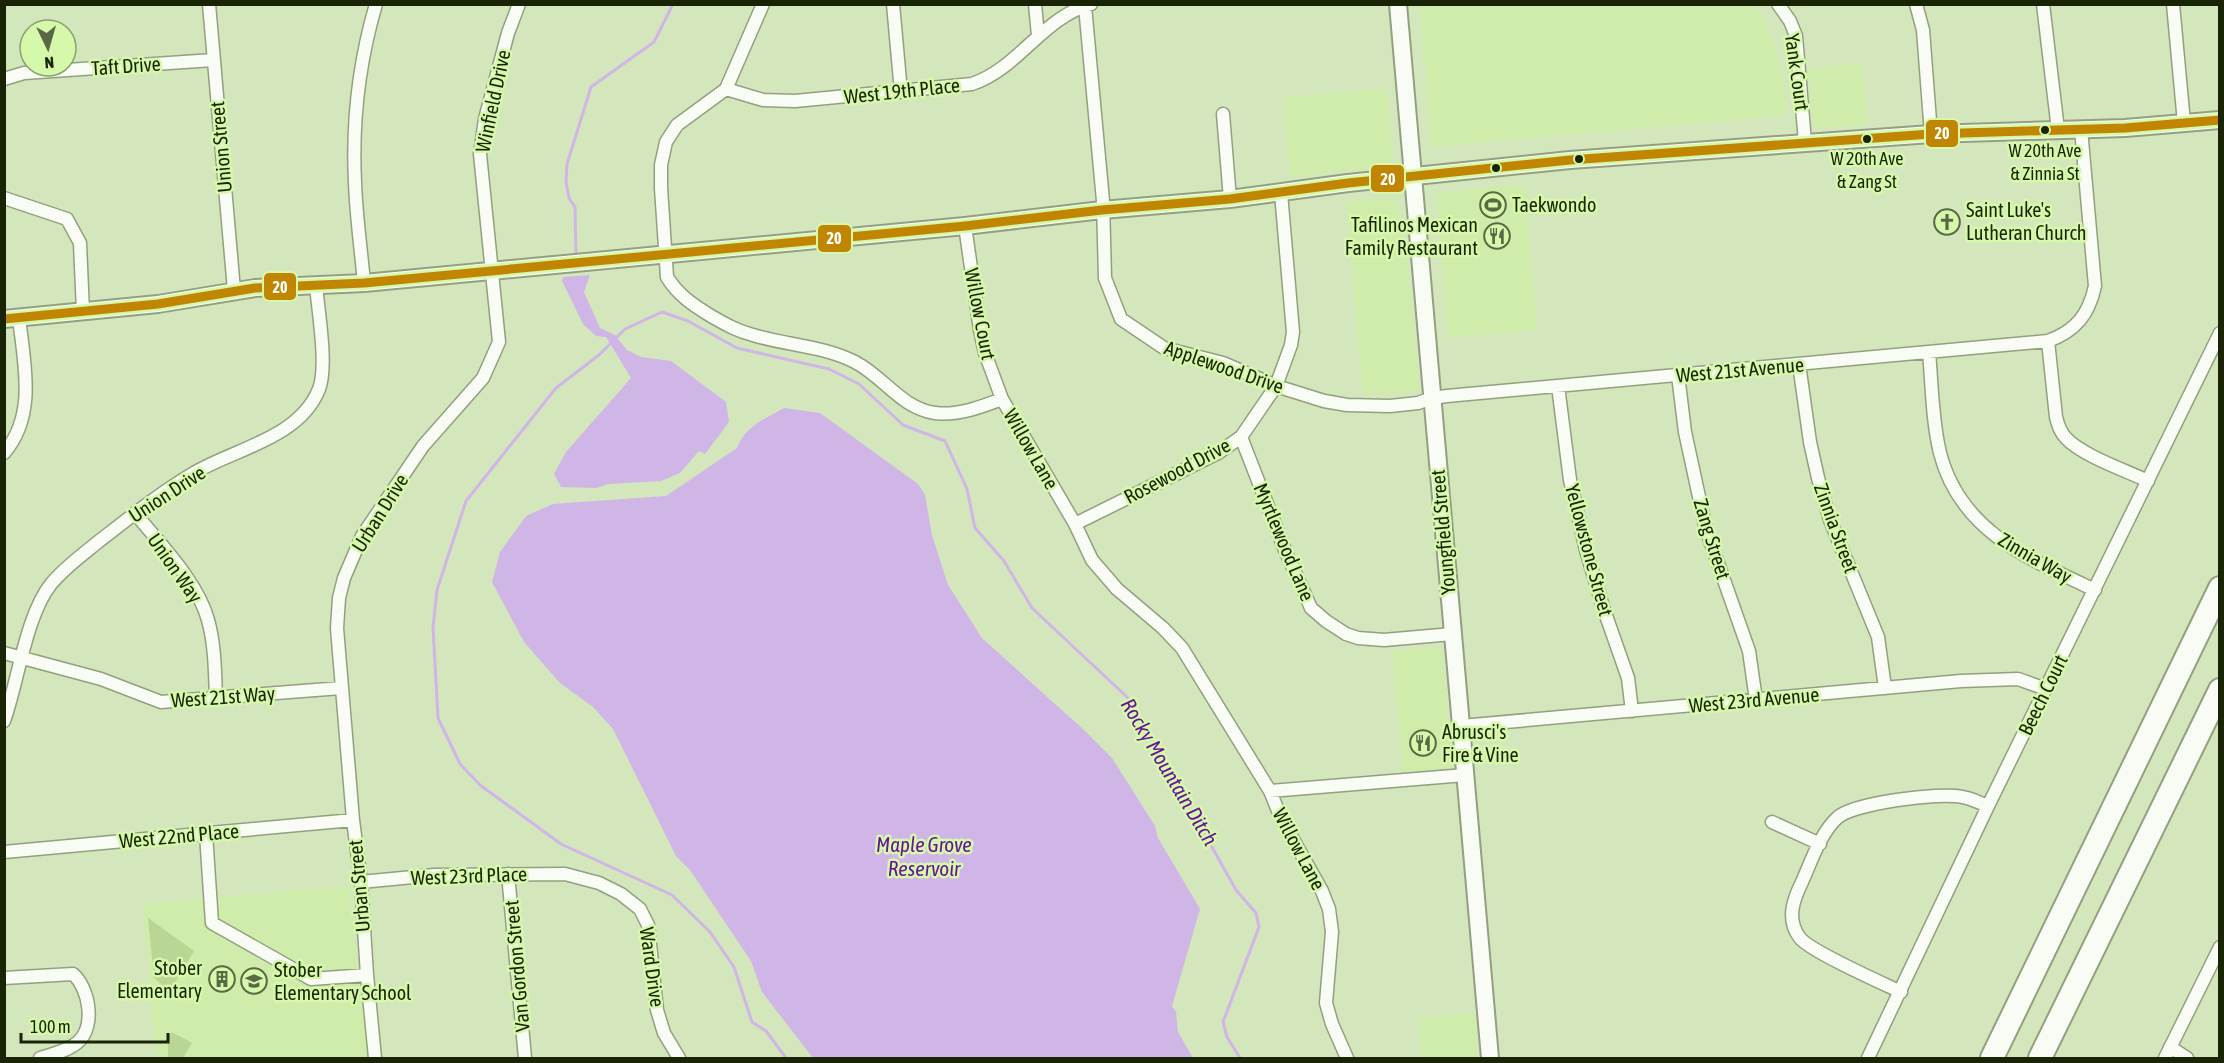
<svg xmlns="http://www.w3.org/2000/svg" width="2224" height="1063" font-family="'Asap Condensed',sans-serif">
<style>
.built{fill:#cfecaa}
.green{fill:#bad695}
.water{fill:#d0b6e7}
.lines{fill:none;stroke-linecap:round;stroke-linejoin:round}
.stream{stroke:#d0b6e7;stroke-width:3}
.street-casing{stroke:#92a07f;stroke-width:15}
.secondary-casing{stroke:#92a07f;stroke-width:20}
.highway-casing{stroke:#92a07f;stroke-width:26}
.street{stroke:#f9fbf5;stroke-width:12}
.secondary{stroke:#f9fbf5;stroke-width:16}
.highway{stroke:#f9fbf5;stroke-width:22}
.bus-1-casing{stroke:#d6f8ab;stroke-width:14}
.bus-1{stroke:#c08602;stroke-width:9}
.bus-dot{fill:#192406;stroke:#d6f8ab;stroke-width:2}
.labels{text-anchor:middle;stroke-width:5;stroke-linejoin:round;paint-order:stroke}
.bus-label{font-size:18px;fill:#192406;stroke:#d6f8ab}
.street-label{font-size:20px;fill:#192406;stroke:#d6f8ab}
.poi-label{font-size:20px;fill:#192406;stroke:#d6f8ab;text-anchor:start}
.water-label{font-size:21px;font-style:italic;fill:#661497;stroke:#d6f8ab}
.line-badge{stroke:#d6f8ab;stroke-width:2}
.badge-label{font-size:16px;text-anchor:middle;font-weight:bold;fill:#fff}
</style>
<rect width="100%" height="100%" fill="#d4e6bc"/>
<path class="built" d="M1420,5H1751L1764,17L1783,72L1787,115L1431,147Z
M1862,63L1867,126L1814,128L1808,69Z
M1387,88L1393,159L1385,166L1290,177L1283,98Z
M1525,184L1537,330L1448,338L1436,193Z
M1391,198L1398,202L1402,241L1406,249L1419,391L1363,394L1346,202Z
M1441,647L1453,767L1403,772L1392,652Z
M348,886L368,1058H156L143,904Z
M1474,1013L1477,1058H1422L1419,1018Z"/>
<path class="green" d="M148,918L194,951L170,991L154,978Z
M172,1032L192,1043L183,1058H168V1037Z"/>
<path class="water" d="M590,275L584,292L600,328L615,335L627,350L641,357L671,361L726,402L729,422L705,454L699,451L680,473L661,481L608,484L597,488L561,487L554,474L566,452L631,378L606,337L596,336L583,324L562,281L563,277Z
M784,408L820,413L918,484L925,495L932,535L948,585L982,638L1084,730L1112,758L1155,826L1158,838L1200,909L1172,1006L1176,1012L1178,1032L1193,1058H813L762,992L751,961L690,870L676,856L613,729L593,707L560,683L524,642L492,582L500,552L526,516L553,504L666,496L737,448C745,426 765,419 784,408Z"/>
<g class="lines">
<path class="stream" d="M576,257L575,207L569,198L566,182L567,164L591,87L654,42L673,4
M786,1058L766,1031L752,1022L734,967L710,932L672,895L561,844L480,785L460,764L438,718L433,627L437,590L466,501L556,388L599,355L625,329L662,312L688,321L737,348L829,369L859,384L903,425L945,441L967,489L975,528L1004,561L1032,608L1127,697L1183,788L1184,797L1236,890L1256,913L1259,927L1223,1022L1227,1037L1240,1058"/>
<g class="street-casing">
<path id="street" d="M209,4L234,290
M763,4L726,89L677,125L666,142L661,165V188L667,277C678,295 693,305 711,316C725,324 737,331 753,335C786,345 824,346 855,362C884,377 901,408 935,413C958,416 981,407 1002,399
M893,4L901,92
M1035,4L1038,36
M1778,4L1790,21L1796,36L1805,142
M1916,4L1923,30L1931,134
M2043,4L2058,130
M2173,4L2184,123
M1085,6L1103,201L1105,278L1121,319L1164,348L1223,363L1276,386L1324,401L1347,405L1390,406L1418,403L1432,398L1447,396L2048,341C2076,331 2089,314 2095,286L2081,129
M4,79L24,73L213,60
M726,89L763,100L795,101L972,84C1019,68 1042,18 1091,4
M1223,114L1230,199
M4,198L67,219L80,243L83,312
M965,226L980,330L985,353L1002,399L1075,524L1092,560L1117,589L1163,628L1182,648L1270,791L1281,818L1322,891L1329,909L1332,932L1326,1003L1332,1024L1347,1058
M364,283C361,249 356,215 355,182C352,122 359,62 376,4
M2048,341L2056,417C2058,425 2060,432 2066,438C2081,455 2127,471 2148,481
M1929,352C1932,385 1932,420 1940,453C1960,531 2029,559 2095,590
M1799,364L1810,442L1818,478L1830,520L1878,637L1885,688
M1678,375L1685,432L1706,529L1749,651L1756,700
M1558,386L1570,480L1586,550L1603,607L1628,678L1632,711
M1241,437L1285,550L1311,608L1326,621L1346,634L1358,638L1384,640L1452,634
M4,453C37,415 24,363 19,318
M135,513C159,543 198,582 208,620C215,645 215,672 216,699
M1075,524L1218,453L1241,437L1276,386L1291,345L1293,332L1281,193
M4,653L101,679L161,702L341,688
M4,721C18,682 26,615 51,584C64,568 82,555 98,542C129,518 160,493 194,473C234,449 300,438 319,389C328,366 318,311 316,285
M1461,726L1961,681L2018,679L2046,689
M1270,791L1465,775
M1772,822L1820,844
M206,834L212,923L311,979L367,975
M4,852L353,820
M508,874L525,1058
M361,882L434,875L565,874L599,883L621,894L640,909L648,925L657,1010L664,1033L679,1058
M4,978L73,974C89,988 96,1026 78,1042C68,1051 52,1054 40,1058
M1901,992C1882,983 1810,951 1800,938C1786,920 1793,900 1802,882C1811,862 1820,834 1837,818C1852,803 1940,792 1962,797C1971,798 1979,803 1988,806
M2170,1047L2187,1058
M375,1058L367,975L361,882L353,820L337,628L339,598L344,578L362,536L423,446L483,378L499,342L480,154L485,119L508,33L519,4
M1868,1058L1988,806L2220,333
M2165,1058L2220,947"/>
</g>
<g class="secondary-casing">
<path id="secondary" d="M1398,4L1490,1058
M4,319L158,304L255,288L364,283L965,226L1102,210L1230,199L1348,183L1570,160L1931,134L2125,128L2220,120"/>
</g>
<g class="highway-casing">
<path id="highway" d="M1992,1058L2220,588
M2040,1058L2220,690"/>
</g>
<use href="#street" class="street"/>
<use href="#secondary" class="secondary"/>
<use href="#highway" class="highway"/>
<g class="bus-1-casing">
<path id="bus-1" d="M4,319L158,304L255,288L364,283L965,226L1102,210L1230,199L1348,183L1570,160L1931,134L2125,128L2220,120"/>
</g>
<use href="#bus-1" class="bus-1"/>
</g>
<defs>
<g id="stadium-ring" transform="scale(1.35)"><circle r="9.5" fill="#d6f8ab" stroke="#5a6846" stroke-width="1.5"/><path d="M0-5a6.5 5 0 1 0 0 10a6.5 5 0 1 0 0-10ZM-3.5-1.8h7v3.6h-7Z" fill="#5a6846"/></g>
<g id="church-ring" transform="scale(1.35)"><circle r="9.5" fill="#d6f8ab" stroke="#5a6846" stroke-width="1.5"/><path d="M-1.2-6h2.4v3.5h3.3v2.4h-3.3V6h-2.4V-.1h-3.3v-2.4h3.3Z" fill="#5a6846"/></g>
<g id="restaurant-ring" transform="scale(1.35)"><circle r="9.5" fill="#d6f8ab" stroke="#5a6846" stroke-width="1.5"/><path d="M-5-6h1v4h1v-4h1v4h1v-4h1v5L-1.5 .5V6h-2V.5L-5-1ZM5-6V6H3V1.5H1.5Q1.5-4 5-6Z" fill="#5a6846"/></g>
<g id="building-ring" transform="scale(1.35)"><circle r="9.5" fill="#d6f8ab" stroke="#5a6846" stroke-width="1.5"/><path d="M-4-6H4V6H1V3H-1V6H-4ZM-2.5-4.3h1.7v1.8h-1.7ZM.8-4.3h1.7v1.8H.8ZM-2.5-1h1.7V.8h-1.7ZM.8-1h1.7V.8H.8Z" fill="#5a6846"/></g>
<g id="school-ring" transform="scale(1.35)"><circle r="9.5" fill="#d6f8ab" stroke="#5a6846" stroke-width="1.5"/><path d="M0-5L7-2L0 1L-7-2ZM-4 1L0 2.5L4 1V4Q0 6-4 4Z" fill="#5a6846"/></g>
</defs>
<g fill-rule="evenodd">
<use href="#stadium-ring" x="1493" y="205"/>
<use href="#church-ring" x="1947" y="222"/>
<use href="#restaurant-ring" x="1497" y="236"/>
<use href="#restaurant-ring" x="1423" y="743"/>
<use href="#building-ring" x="222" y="979"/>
<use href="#school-ring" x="254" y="981"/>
</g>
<g class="bus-dot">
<circle cx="2045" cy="130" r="5"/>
<circle cx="1867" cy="139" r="5"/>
<circle cx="1579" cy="159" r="5"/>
<circle cx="1496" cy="168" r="5"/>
</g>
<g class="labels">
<g class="bus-label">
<text x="2045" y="157">W 20th Ave<tspan x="2045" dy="23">&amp; Zinnia St</tspan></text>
<text x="1867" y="165">W 20th Ave<tspan x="1867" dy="23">&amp; Zang St</tspan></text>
</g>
<g class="street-label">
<text transform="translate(126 66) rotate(-4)" y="7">Taft Drive</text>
<text transform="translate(1797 72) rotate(82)" y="7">Yank Court</text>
<text transform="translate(902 91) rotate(-6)" y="7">West 19th Place</text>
<text transform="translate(493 101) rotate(-78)" y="7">Winfield Drive</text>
<text transform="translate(221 147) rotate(-95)" y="7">Union Street</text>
<text transform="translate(980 314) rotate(79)" y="7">Willow Court</text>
<text transform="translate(1224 367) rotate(19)" y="7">Applewood Drive</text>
<text transform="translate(1740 370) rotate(-5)" y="7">West 21st Avenue</text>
<text transform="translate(1031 449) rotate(60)" y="7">Willow Lane</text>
<text transform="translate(1177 471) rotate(-28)" y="7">Rosewood Drive</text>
<text transform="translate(167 494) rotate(-33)" y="7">Union Drive</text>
<text transform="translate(380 513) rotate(-58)" y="7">Urban Drive</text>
<text transform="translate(1836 528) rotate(70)" y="7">Zinnia Street</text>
<text transform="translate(1443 532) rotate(-95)" y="7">Youngfield Street</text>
<text transform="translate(1712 539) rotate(73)" y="7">Zang Street</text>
<text transform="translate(1284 542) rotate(67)" y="7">Myrtlewood Lane</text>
<text transform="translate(1589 550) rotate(75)" y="7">Yellowstone Street</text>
<text transform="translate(2035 558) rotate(30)" y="7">Zinnia Way</text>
<text transform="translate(175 568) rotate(55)" y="7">Union Way</text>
<text transform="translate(2043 695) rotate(-64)" y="7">Beech Court</text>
<text transform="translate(223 697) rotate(-4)" y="7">West 21st Way</text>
<text transform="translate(1754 700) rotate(-5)" y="7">West 23rd Avenue</text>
<text transform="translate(179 836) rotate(-5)" y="7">West 22nd Place</text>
<text transform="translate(1299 849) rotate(62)" y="7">Willow Lane</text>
<text transform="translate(469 876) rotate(-2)" y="7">West 23rd Place</text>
<text transform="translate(359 886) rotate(-95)" y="7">Urban Street</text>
<text transform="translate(517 966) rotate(-95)" y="7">Van Gordon Street</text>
<text transform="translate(652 967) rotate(82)" y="7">Ward Drive</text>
</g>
<g class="poi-label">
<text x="1512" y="212">Taekwondo</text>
<text x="1966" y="217">Saint Luke's<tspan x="1966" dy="23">Lutheran Church</tspan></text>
<text x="1478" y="232" text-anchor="end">Tafilinos Mexican<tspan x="1478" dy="23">Family Restaurant</tspan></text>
<text x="1442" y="739">Abrusci's<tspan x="1442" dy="23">Fire &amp; Vine</tspan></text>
<text x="202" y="975" text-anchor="end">Stober<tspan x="202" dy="23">Elementary</tspan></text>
<text x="274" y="977">Stober<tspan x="274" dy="23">Elementary School</tspan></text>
</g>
<g class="water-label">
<text transform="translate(1169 772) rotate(59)" y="7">Rocky Mountain Ditch</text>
<text x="924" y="852">Maple Grove<tspan x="924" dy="24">Reservoir</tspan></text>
</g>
</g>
<g class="line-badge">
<rect x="1925" y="119" width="34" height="29" rx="6" fill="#c08602"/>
<rect x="1370" y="164" width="35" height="29" rx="6" fill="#c08602"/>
<rect x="817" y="224" width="35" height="29" rx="6" fill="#c08602"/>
<rect x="263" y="272" width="34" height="29" rx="6" fill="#c08602"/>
</g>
<g class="badge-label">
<text x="1942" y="139">20</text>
<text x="1388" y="185">20</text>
<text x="834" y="244">20</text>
<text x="280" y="293">20</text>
</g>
<rect width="2224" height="1063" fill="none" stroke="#192406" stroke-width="12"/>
<g transform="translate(48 48) rotate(175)"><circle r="28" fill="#d6f8ab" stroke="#8aa369" stroke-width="1.5"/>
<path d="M0-4.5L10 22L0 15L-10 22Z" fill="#5a6846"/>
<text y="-9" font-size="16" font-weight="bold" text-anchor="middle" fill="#192406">N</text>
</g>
<path d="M21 1033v9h147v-9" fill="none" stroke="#192406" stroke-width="3"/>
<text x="30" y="1033" font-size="18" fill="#192406" stroke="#d6f8ab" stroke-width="4.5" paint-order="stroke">100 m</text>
</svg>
